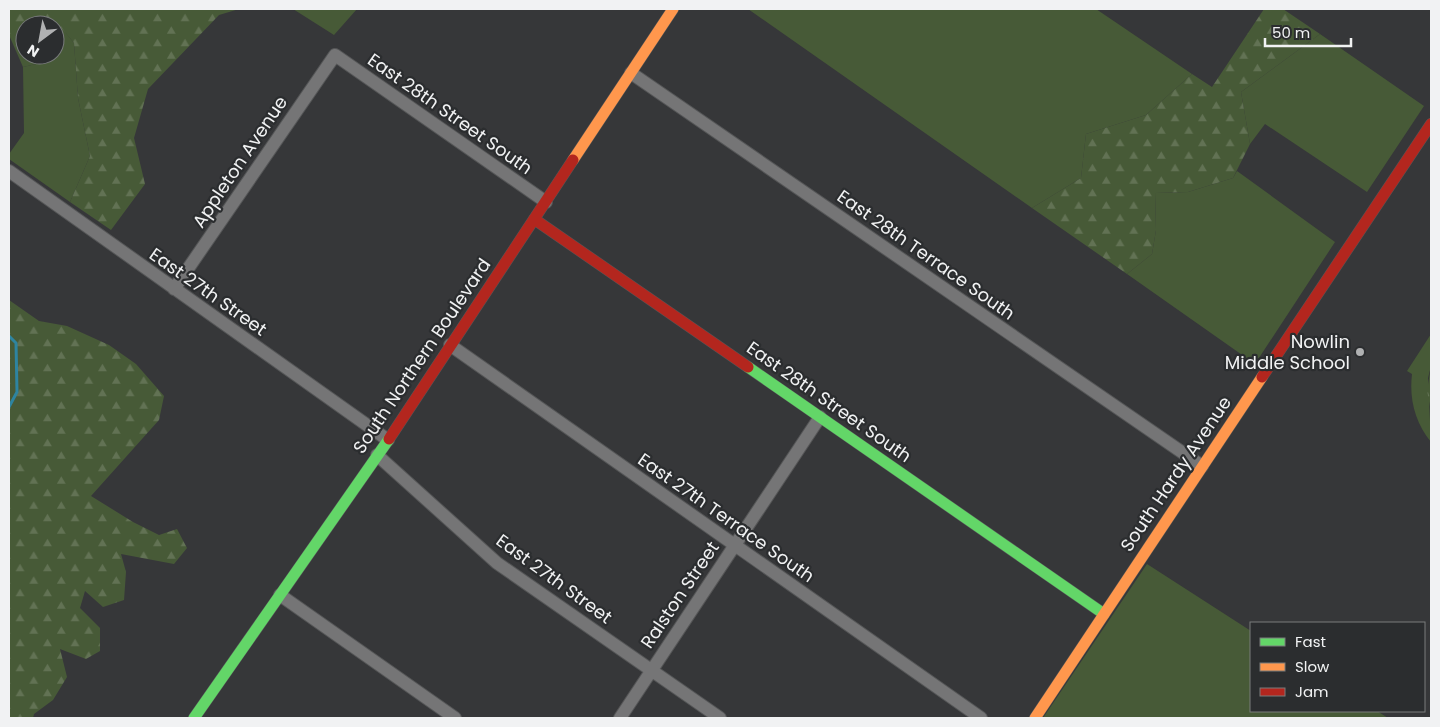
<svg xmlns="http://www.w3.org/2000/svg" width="1440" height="727" font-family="Poppins,sans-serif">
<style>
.green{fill:#475a37}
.forest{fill:url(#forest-firs)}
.park{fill:url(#park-tufts)}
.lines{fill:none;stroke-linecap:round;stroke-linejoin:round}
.stream{stroke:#2e84a0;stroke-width:3}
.street-casing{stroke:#555657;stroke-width:14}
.fast-casing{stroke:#555657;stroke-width:12}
.slow-casing{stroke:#555657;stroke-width:12}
.jam-casing{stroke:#555657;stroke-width:12}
.street{stroke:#757576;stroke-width:12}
.fast{stroke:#63d668;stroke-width:11}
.slow{stroke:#ff974d;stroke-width:11}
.jam{stroke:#b3261e;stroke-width:11}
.poi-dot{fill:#b0b1b2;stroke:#2b2d2f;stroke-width:2}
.labels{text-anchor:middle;stroke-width:4.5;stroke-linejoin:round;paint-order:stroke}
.street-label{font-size:18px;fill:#f1f2f3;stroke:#2b2d2f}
.poi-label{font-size:18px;fill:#f1f2f3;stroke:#2b2d2f;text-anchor:end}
</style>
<defs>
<pattern id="forest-firs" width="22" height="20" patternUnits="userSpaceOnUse" patternTransform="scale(1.25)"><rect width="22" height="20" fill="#475a37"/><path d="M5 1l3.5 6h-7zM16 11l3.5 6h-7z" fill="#627254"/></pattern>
<pattern id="park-tufts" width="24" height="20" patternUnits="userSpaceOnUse" patternTransform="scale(1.25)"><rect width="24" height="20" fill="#475a37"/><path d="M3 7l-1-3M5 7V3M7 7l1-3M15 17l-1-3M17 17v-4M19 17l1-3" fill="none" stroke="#627254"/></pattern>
</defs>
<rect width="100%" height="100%" fill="#363739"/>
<path class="green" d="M293,9H357L334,35Z
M748,9H1096L1192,74L1146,115L1086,134L1081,178L1032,208Z
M55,19L74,43L78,98L90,156L70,202L9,159V154L24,133L23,67L36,64V55H55V25H47Z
M1320,34L1424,106L1367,192L1265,124L1250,144L1241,92Z
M1237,171L1335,242L1255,364L1127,274L1152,254L1156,230L1155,193L1188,192L1233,178Z
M1431,334V366L1428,378L1431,442C1415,422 1409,399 1412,374L1407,371Z
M1147,564L1251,631V711H1377L1388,718H1043Z"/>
<path class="forest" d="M9,9H239L219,15L148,89L134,138L145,184L111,230L70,202L90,156L78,98L74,43L55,20L47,25H25V55H36V64L23,67L9,35Z
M1264,9H1283L1320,34L1241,92L1250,144L1233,178L1188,192L1155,193L1156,230L1152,254L1127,274L1032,208L1081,178L1086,134L1146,115L1192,74L1212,87Z
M9,300L39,321L67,326L109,345L136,364L164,396L159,420L91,496L133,522L159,535L177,529L187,548L174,564L121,554L126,572L124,600L103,607L85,591L80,608L100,628V651L86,659L60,649L67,677L53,700L34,714L33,718H9Z"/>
<path class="park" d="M1431,366V412L1427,391Z"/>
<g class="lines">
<path class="stream" d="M9,336L16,343L17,392L9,407"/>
<g class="street-casing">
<path id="street" d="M631,73L1202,466
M9,171L388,440
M174,289L335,55L546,202
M450,345L981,718
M377,455L497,563L720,718
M280,595L455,718
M620,718L820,417"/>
</g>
<g class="fast-casing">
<path id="fast" d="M748,367L1104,614
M194,718L389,439"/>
</g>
<g class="slow-casing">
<path id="slow" d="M573,160L673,9
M1035,718L1262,377"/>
</g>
<g class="jam-casing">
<path id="jam" d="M534,219L748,367
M1262,377L1431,124
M389,439L573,160"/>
</g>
<use href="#street" class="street"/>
<use href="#fast" class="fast"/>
<use href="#slow" class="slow"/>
<use href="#jam" class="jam"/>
</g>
<circle class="poi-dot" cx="1360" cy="352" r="5"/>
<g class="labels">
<g class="street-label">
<text transform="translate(450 114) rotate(35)" y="6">East 28th Street South</text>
<text transform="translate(240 162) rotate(-56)" y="6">Appleton Avenue</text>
<text transform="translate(926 255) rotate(35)" y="6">East 28th Terrace South</text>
<text transform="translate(208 292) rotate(35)" y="6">East 27th Street</text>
<text transform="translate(422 356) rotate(-56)" y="6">South Northern Boulevard</text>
<text transform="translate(829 402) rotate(35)" y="6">East 28th Street South</text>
<text transform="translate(1176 474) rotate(-56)" y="6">South Hardy Avenue</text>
<text transform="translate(726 518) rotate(35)" y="6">East 27th Terrace South</text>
<text transform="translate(554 579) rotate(36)" y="6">East 27th Street</text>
<text transform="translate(680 595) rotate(-56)" y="6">Ralston Street</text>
</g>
<g class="poi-label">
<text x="1350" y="348">Nowlin<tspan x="1350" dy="21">Middle School</tspan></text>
</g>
</g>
<rect width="1440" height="727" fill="none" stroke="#f1f2f3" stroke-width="20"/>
<rect x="1250" y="622" width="175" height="90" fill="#2b2d2f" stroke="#7a7c7d"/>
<rect x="1260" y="638" width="25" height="8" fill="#63d668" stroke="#7a7c7d"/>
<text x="1295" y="647" font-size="15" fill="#f1f2f3">Fast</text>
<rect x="1260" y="663" width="25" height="8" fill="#ff974d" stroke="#7a7c7d"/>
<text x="1295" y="672" font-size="15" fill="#f1f2f3">Slow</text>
<rect x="1260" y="688" width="25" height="8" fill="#b3261e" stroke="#7a7c7d"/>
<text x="1295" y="697" font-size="15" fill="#f1f2f3">Jam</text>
<g transform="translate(40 40) rotate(212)"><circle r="24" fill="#2b2d2f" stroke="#7a7c7d"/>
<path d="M0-4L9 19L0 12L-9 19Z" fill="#b0b1b2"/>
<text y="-8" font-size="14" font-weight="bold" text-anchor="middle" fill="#f1f2f3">N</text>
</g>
<path d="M1265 38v8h86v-8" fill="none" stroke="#f1f2f3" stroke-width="2.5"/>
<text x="1272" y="38" font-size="15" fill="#f1f2f3" stroke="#2b2d2f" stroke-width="4" paint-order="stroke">50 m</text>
</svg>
